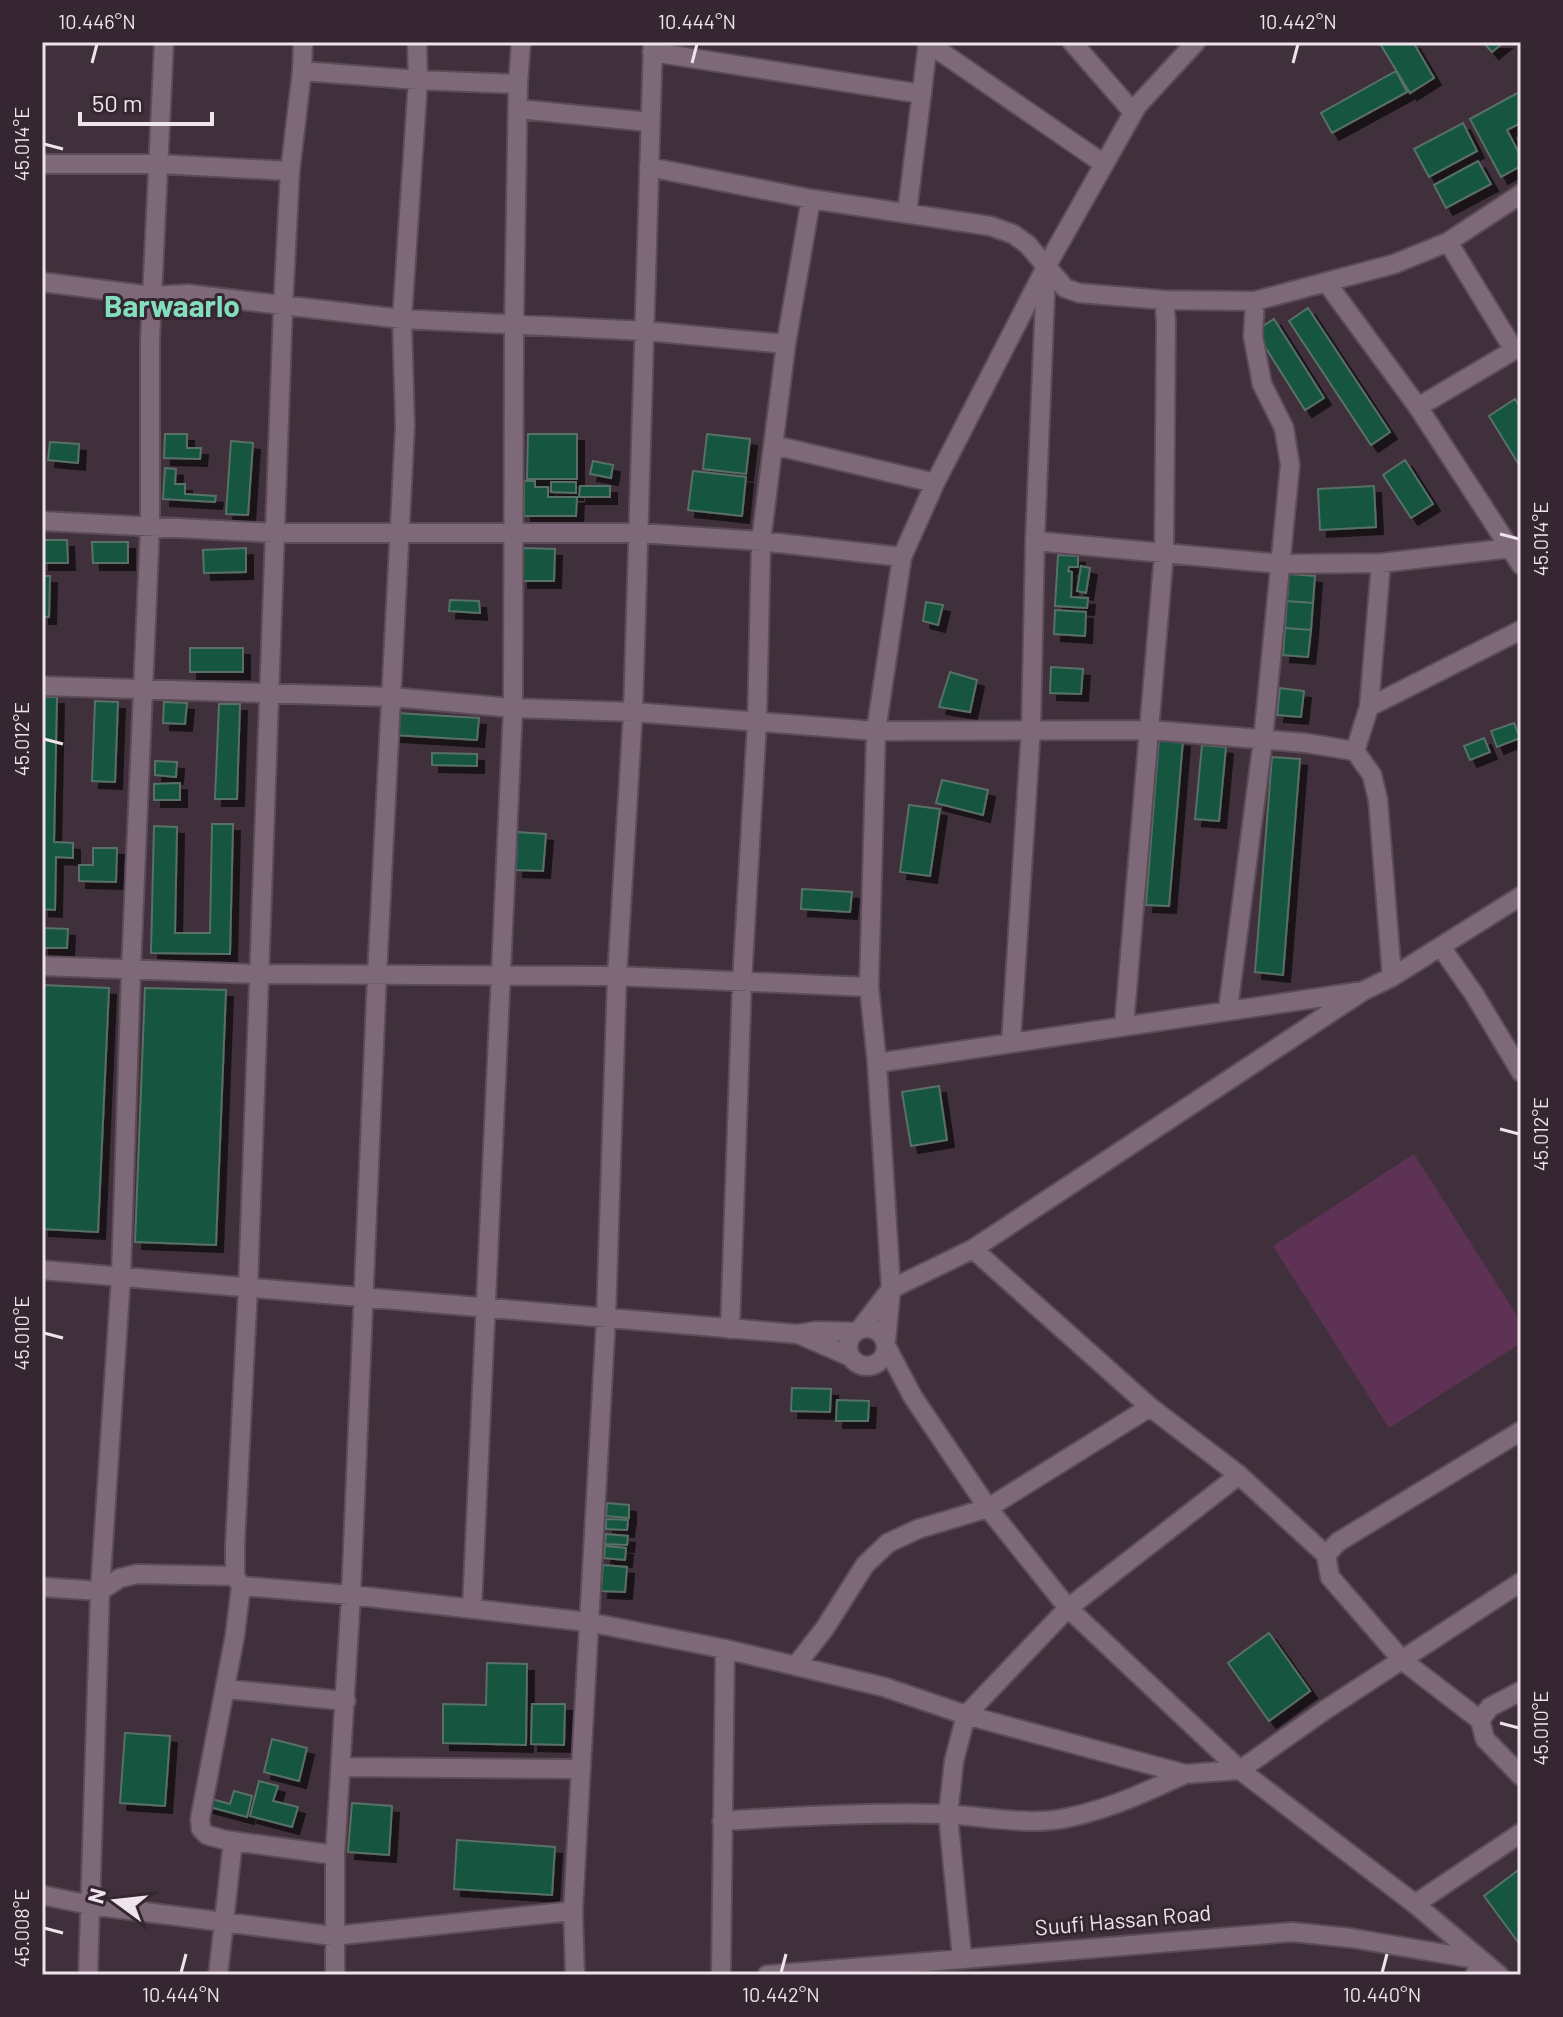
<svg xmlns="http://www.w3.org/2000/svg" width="1563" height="2017" font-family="Barlow,sans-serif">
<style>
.green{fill:#5e3254}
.building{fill:#135441;stroke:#587066;stroke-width:2;filter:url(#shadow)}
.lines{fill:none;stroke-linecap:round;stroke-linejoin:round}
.minor-casing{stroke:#5b4c57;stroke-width:22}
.minor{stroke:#7d6977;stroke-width:18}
.ticks{fill:none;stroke:#efe4ec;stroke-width:3}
.labels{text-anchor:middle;stroke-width:6;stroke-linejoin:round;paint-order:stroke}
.street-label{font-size:22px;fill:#efe4ec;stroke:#362631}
.district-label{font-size:30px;font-weight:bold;fill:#82debd;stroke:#362631}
.neatline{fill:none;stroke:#efe4ec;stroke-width:3}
.ticks-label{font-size:20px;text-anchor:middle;fill:#efe4ec}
</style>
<defs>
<filter id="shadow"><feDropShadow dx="7" dy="7" stdDeviation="0" flood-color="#0009"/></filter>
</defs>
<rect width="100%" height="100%" fill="#40303c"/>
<path class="green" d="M1414,1154L1521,1322V1343L1389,1428L1273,1246Z"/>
<path class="building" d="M1379,42H1413L1434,78L1410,93Z
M1483,42H1504L1492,52Z
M1396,71L1407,92L1332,133L1321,113Z
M1521,91V123L1507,130L1521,157V166L1501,177L1470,119Z
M1463,123L1477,151L1429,177L1414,149Z
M1478,161L1491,184L1446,208L1434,185Z
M1308,308L1390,432L1371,445L1289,321Z
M1274,319L1324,398L1305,410L1255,331Z
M1515,399L1521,409V468L1489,416Z
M165,434H187V448H201L200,459L164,458Z
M528,434H577V479H527Z
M707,434L750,439L746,474L703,469Z
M231,441L253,443L248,515L226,514Z
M50,442L79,444L78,463L48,460Z
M1405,460L1433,504L1411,518L1383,475Z
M593,461L613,465L611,478L590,474Z
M165,468L176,469L175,484H185V494L216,496L215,502L163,499Z
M693,471L746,477L742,516L688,510Z
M524,481H535V487H548V497H577L576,516H524Z
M551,482H576V493L551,492Z
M580,486H610V497H579Z
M1374,486L1376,527L1320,530L1318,489Z
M42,540H67L68,563H42Z
M92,542H128V563H93Z
M246,548V572L204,573L203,550Z
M522,548L555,549L554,581H521Z
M1058,555L1078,556V567H1069L1068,571L1072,572L1071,597L1088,598L1087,608L1055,606Z
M1081,566L1090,568L1086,593L1077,591Z
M1289,574L1315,576L1313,603L1287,601Z
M42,576H50L49,617H42Z
M450,600L479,601L480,613L449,611Z
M1287,601L1313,603L1311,630L1285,628Z
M926,602L943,605L938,625L923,621Z
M1055,610L1086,612L1085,636L1054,634Z
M1285,628L1311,630L1308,657L1283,655Z
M190,648H243V672H190Z
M1051,667L1083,669L1081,694L1050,693Z
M950,672L977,680L970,712L939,707Z
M1280,688L1304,691L1301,717L1277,715Z
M42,697H57L54,842L73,843V858L56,857L55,910L42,909Z
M95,701L118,702L115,782L92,781Z
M164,702L187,703L185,724L163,723Z
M219,704H240L237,799H215Z
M396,713L479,718L477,740L394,735Z
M1514,723L1520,738L1497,747L1491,731Z
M1159,738L1183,740L1169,906L1146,905Z
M1484,738L1490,752L1470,760L1464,746Z
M1202,745L1226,747L1219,821L1195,819Z
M432,753L477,754V766L432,765Z
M1272,757L1300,759L1283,975L1255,972Z
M155,761L177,762L176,777L155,775Z
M942,780L988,790L983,815L936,803Z
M180,783V800H154V784Z
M909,805L940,809L930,876L900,872Z
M212,824H233L230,954L151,953L154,826L177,827L175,933H210Z
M517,832L546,834L543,871L516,870Z
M93,848H117L116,882L79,881V865H93Z
M802,889L852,892L850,912L801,909Z
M42,928L68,929L67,948H42Z
M42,985L109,988L98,1232L42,1229Z
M145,988L226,990L216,1245L135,1242Z
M939,1086L947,1140L911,1146L902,1092Z
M792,1388L831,1389L830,1412L791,1411Z
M837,1400L869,1401L868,1421H836Z
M607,1503L629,1505V1518L606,1516Z
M606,1519L628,1520L627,1530L606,1529Z
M606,1534L628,1536L627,1545L605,1544Z
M605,1546L626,1548L625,1560L604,1558Z
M603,1565L627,1567L625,1592L601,1591Z
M1269,1633L1310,1691L1269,1721L1228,1663Z
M487,1663L527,1664L526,1745L443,1743V1704L486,1705Z
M532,1704H565L564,1745L531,1744Z
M125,1733L170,1736L165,1806L120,1803Z
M272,1739L307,1748L299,1781L264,1772Z
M259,1781L278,1786L273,1801L298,1807L292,1827L250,1816Z
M234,1791L252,1796L247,1817L206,1806L208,1798L230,1804Z
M352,1803L392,1806L389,1855L348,1852Z
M457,1840L555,1847L552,1895L454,1889Z
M1521,1868V1946L1484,1896Z"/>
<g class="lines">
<g class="minor-casing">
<path id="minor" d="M303,42L302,71L290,171L283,307L248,1287L235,1545V1576L241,1586L351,1595L588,1622L725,1649L884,1687L966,1715L1185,1774L1240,1770L1325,1710L1521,1582
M1072,42L1133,112
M928,43L1104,164
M652,52L922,94
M302,71L418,80L518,84
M518,109L649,122
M42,164H159L290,171
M649,167L811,199L990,226L1013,234L1027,244L1065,288L1079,293L1164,300L1255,301L1394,264L1448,242L1521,194
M907,213L928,42
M1448,242L1514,350
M42,282L152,296L188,294L402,319L646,331L786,344
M1326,282L1418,407L1521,565
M1418,407L1521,346
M773,445L935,483
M42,521L276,533H639L761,541L902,557
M1035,541L1281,564L1381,563L1511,548L1521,549
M42,686L392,697L513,708L633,712L876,731L1151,730L1306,743L1355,751L1372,775L1378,800L1392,977
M1369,707L1381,563
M1355,751L1369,707L1521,630
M1441,947L1474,994L1521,1072
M42,966L258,974L617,976L869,987
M1228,1009L1263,740L1290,465L1284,428L1262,384L1253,336L1255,301
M1124,1026L1164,553L1166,322L1164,300
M1011,1042L1031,729L1035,541L1046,273
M877,1063L1357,992
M973,1249L1150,1407L1239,1475L1326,1555L1330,1577L1402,1660L1480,1720L1485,1739L1521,1776
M42,1270L798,1334L816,1331L855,1332
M848 1347a19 19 0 1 1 38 0a19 19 0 1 1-38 0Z
M730,1329L742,982L757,722L761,541L786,344L811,199
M860,1329L891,1289L973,1249L1363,991L1392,977L1521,896
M798,1334L851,1357
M886,1341L891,1289L877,1063L869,987L876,731L902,557L935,483L1046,267L1137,106L1196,42
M887,1348L913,1397L988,1508L1068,1608L1240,1770L1415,1904L1499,1975
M1326,1555L1338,1542L1521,1431
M241,1586L235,1635L200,1819L201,1829L207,1835L225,1840L335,1855
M42,1587L100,1591L120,1578L137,1574L235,1576
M472,1608L513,708L514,324L518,84L521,42
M797,1664L825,1628L865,1565L888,1543L918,1529L988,1508L1150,1407
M226,1689L346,1701
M1480,1720L1490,1707L1521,1691
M342,1767L581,1769
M722,1821C796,1816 869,1812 943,1814C986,1816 1028,1827 1071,1817C1112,1808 1148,1791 1185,1774
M42,1895L90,1905L333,1936L573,1911
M1415,1904L1521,1833
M962,1958L948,1815L954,1761L966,1715L1068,1608L1239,1475
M88,1975L100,1591L121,1276L131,970L150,527V340L164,42
M218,1975L233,1841
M335,1975V1855L351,1595L377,974L405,426L402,319L418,80L417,42
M575,1975L573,1911L606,1318L617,976L633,712L653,42
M721,1975L725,1649
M767,1975L1292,1932L1351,1938L1481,1960L1475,1975"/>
</g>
<use href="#minor" class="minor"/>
</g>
<path class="ticks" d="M92,63L97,44M692,63L697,44M1293,63L1298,44M44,144L63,149M1500,534L1519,539M44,739L63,744M1500,1129L1519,1134M44,1333L63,1338M1500,1723L1519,1728M44,1928L63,1933M181,1973L186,1954M781,1973L786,1954M1382,1973L1387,1954"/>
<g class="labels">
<g class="street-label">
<text transform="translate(1123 1920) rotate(-5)" y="8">Suufi Hassan Road</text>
</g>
<g class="district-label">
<text x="172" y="317">Barwaarlo</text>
</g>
</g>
<rect width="1563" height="2017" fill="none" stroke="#362631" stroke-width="88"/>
<g transform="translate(116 1901) rotate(285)" stroke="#362631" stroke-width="6" paint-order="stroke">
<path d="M0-6L14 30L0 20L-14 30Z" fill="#efe4ec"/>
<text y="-12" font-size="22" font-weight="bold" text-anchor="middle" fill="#efe4ec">N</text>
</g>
<path d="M80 112v12h132v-12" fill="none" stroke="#efe4ec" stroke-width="4"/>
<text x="92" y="112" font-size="24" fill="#efe4ec" stroke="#362631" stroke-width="6" paint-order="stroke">50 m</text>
<rect x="44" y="44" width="1475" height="1929" class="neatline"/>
<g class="ticks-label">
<text x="97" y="29">10.446°N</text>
<text x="697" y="29">10.444°N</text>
<text x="1298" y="29">10.442°N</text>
<text transform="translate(22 144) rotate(-90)" y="7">45.014°E</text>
<text transform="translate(1541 539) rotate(-90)" y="7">45.014°E</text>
<text transform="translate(22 739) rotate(-90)" y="7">45.012°E</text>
<text transform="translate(1541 1134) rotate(-90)" y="7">45.012°E</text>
<text transform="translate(22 1333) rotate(-90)" y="7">45.010°E</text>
<text transform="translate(1541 1728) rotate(-90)" y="7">45.010°E</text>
<text transform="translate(22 1928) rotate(-90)" y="7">45.008°E</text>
<text x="181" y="2002">10.444°N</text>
<text x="781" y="2002">10.442°N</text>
<text x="1382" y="2002">10.440°N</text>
</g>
</svg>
